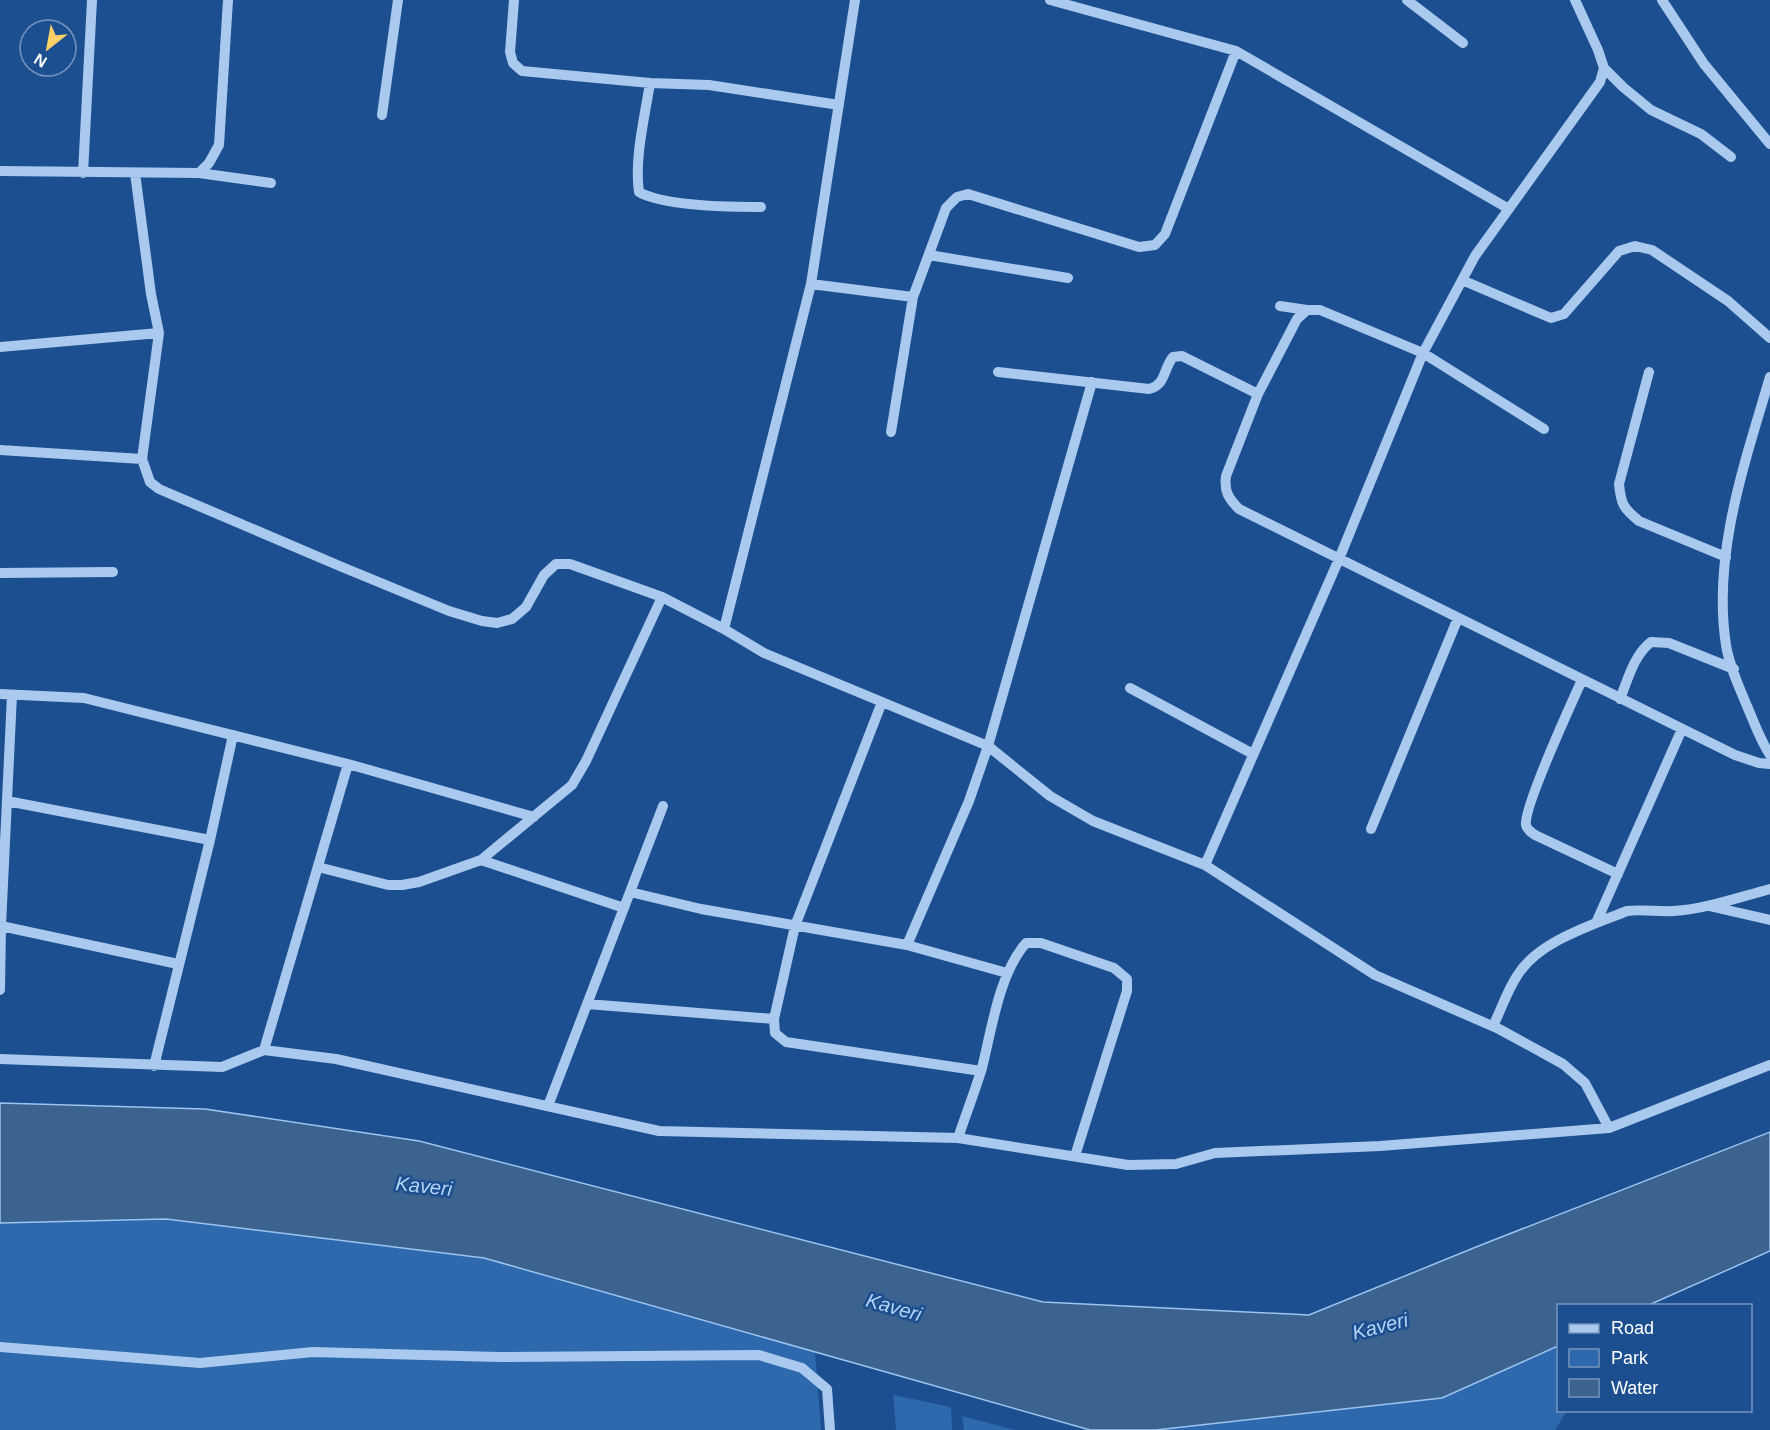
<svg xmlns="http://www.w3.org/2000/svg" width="1770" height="1430" font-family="Helvetica,sans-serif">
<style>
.green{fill:#2e69ad}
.water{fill:#3c6290;stroke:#9cc4f0;stroke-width:1.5}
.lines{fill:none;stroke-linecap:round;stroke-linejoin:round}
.minor{stroke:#a9c9ee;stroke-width:10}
.labels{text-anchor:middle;stroke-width:5;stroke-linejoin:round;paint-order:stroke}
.water-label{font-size:20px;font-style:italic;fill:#b5d3f5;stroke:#1b4f8f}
</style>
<rect width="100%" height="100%" fill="#1b4f8f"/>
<path class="green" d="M166,1219L484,1258L815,1352L821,1430H0V1223Z
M1558,1345V1410L1567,1411L1555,1430H1156L1442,1398Z
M893,1395L951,1407L952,1430H896Z
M962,1416L1015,1430H964Z"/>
<path class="water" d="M0,1103L205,1109L419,1141L1043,1302L1309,1315L1481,1245L1770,1132V1251L1649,1305L1558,1306V1346L1442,1398L1156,1430H1090L484,1258L166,1219L0,1223Z"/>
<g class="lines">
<path class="minor" d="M514,0L510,52L513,63L522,71L650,83L709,85L839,105
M1050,0L1236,51L1509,209
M1407,0L1463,43
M1662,0L1704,64L1770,144
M1604,68L1623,87L1651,110L1701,134L1731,157
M650,83C645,116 634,159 639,192C663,206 731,207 761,207
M382,115L398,0
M0,171L199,173L209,163L219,145L228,0
M83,173L92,0
M135,173L151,294L159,333L142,459L150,482L159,489L342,567L449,611L482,621L497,623L512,619L526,607L544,575L556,564H570L662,597L724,629L764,653L988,746L1050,796L1093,821L1205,865L1339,559L1423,353L1475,256L1600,82L1604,68L1598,50L1575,0
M199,173L271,183
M929,255L1068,278
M1462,280L1551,318L1564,314L1619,251L1635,246L1652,250L1728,301L1770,338
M811,284L913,297
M1280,306L1307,310
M0,347L159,333
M998,372L1149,389C1166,385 1163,369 1173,357L1182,356L1258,394
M1649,372L1619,484C1621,504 1623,508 1639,521L1726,557
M1770,377C1745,462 1712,555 1726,645C1729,665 1739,687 1747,706C1754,722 1760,740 1770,755
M1544,429L1423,353L1320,310H1307L1297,319L1258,394L1226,476C1224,491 1228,498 1239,509L1735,755L1759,763L1770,764
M891,432L913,297L946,208L957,197L968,194L1139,247L1155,245L1165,234L1236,51
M0,450L142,459
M0,573L113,572
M724,629L811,284L855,0
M1582,680C1572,702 1523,809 1526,825C1527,830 1531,832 1535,835L1618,874
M1130,688L1253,754
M0,694L84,698L348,764L534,817
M12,695L1,926L178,964
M1620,699C1628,679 1634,655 1651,642L1669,643L1734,669
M882,702L795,926L774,1019L775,1033L786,1042L981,1071
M7,801L210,840L233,735
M1371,829L1458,618
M481,860L624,908
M318,867L388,885H402L419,882L481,860L572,785L586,761L662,597
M630,892L701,909L907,945L1007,973
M1709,906L1770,920
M1596,923L1682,729
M907,945L969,801L988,746L1092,382
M0,990L1,926
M587,1004L774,1019
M1493,1026C1501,1010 1507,991 1517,976C1537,942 1592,925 1627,911C1643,909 1658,912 1674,911C1706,909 1739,897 1770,889
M264,1050L348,764
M0,1059L222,1067L264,1050L336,1059L659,1131L958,1138L1128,1165L1176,1164L1215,1153L1380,1146L1609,1128L1585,1083L1563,1064L1499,1029L1375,975L1205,865
M154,1066L210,840
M548,1106L663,806
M1609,1128L1770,1065
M958,1138C966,1114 975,1091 982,1068C992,1028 999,974 1026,943H1041L1114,968L1127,979V991L1075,1156
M0,1347L200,1363L313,1352L498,1357L759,1355L802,1368L827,1389L830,1430"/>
</g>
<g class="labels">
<g class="water-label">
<text transform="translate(424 1186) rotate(6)" y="7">Kaveri</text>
<text transform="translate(894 1307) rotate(16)" y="7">Kaveri</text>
<text transform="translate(1380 1326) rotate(-14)" y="7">Kaveri</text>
</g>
</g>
<rect x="1557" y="1304" width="195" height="108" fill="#1b4f8f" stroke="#7695bc" stroke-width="1.5"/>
<rect x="1569" y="1324" width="30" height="9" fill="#a9c9ee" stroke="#7695bc" stroke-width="1.5"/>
<text x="1611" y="1334" font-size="18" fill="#ffffff">Road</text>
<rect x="1569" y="1349" width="30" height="18" fill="#2e69ad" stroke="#7695bc" stroke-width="1.5"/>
<text x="1611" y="1364" font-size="18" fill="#ffffff">Park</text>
<rect x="1569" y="1379" width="30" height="18" fill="#3c6290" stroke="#7695bc" stroke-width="1.5"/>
<text x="1611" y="1394" font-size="18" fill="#ffffff">Water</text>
<g transform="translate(48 48) rotate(211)"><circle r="28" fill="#1b4f8f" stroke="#7695bc" stroke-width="1.5"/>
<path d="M0-4.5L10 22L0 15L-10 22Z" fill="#ffd166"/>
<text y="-9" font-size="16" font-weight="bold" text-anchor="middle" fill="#ffffff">N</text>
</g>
</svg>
